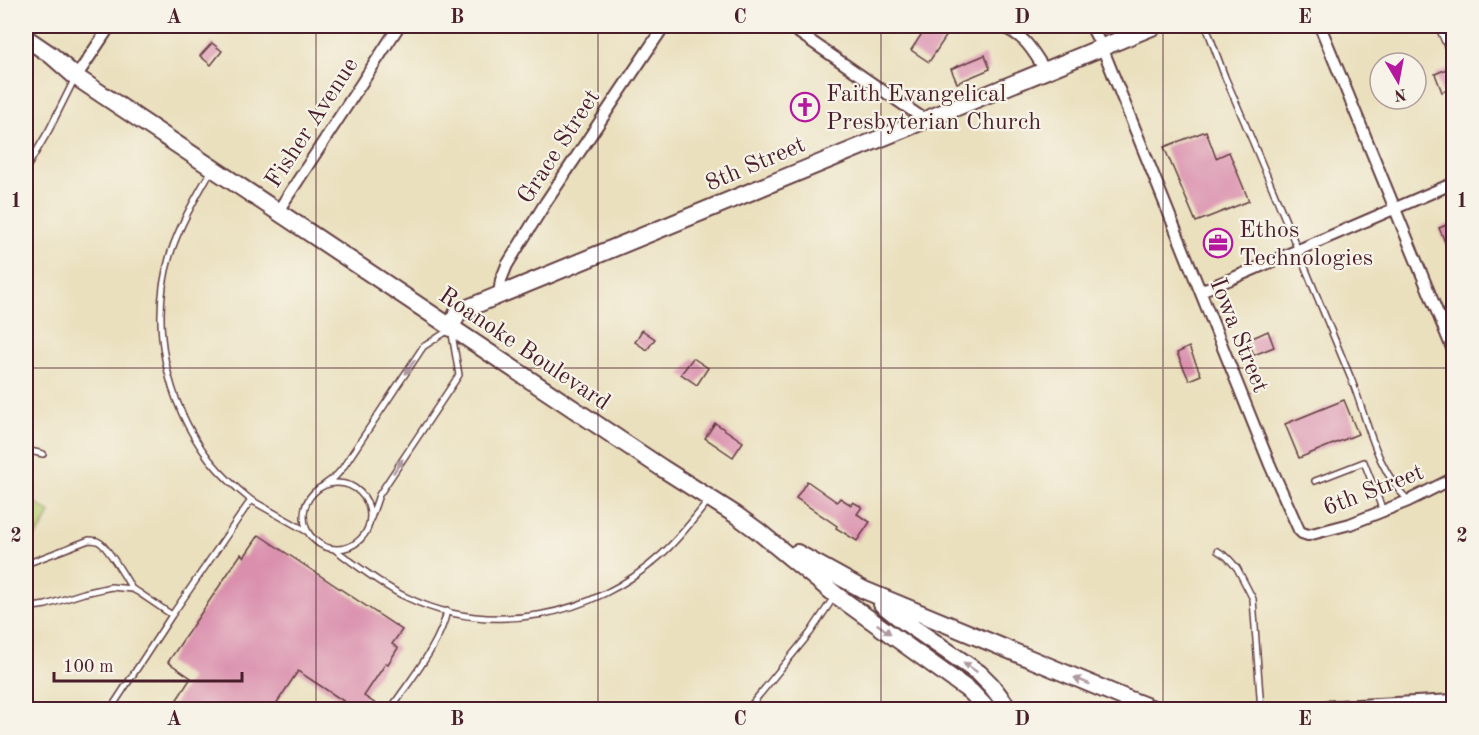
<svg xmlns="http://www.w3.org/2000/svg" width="1479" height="735" font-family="'Old Standard TT',serif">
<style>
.green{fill:#b9cf74;stroke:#827750;stroke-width:1.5}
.building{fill:#da90ad}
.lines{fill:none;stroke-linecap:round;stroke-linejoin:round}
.lane-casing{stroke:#623c41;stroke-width:8}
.street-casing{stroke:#623c41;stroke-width:14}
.secondary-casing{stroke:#623c41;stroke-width:20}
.lane{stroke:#fff;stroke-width:5}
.street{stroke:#fff;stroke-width:10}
.secondary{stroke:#fff;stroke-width:16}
.oneway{fill:#ae9aa0}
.grid{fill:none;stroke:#4a1f2b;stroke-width:1.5;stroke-opacity:0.55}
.labels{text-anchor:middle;stroke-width:4.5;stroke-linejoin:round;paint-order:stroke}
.poi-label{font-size:24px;fill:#4a1f2b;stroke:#f7f3e8;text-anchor:start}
.street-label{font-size:24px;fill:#4a1f2b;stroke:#f7f3e8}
.neatline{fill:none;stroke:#4a1f2b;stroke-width:2}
.grid-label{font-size:20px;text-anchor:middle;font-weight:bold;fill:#4a1f2b}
</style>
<rect width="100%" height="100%" fill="#f7f3e8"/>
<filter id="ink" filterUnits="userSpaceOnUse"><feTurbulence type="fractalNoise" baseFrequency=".0167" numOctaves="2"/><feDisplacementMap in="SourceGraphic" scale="12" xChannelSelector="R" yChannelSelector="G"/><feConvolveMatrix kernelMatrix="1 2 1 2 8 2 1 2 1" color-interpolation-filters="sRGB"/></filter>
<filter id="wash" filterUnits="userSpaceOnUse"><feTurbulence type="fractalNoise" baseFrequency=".008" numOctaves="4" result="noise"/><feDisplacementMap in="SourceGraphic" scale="24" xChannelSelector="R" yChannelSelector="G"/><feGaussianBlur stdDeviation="1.35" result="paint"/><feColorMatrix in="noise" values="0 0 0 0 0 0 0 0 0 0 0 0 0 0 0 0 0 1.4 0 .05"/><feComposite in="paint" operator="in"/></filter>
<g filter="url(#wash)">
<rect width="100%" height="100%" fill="#eae0be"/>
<path class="green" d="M26,496L50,513L42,528L26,547Z"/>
<g id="blocks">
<path class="building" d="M927,26H946L951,29L929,62L911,50Z
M212,43L222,51L211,65L200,56Z
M985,55L990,69L957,83L951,69Z
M1449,68L1454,79V88L1442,92L1435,74Z
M1206,131L1216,158L1229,152L1249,201L1196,222L1164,147Z
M1454,222V261H1453L1439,228Z
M642,330L655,339L647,350L635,342Z
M1268,331L1274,347L1254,355L1248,340Z
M1189,347L1201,375L1189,380L1177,353Z
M693,358L708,368L697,385L681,374Z
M1344,400L1358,434L1299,458L1285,424Z
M715,423L743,442L733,457L705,438Z
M807,481L837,502L840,498L851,505L853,502L862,507L857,514L870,522L857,541L836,528L837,526L796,498Z
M259,535L402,630L392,644L398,648L388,664L386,663L364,696L385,710H344L348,704L298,671L272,710H170L191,678L168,662L241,554L244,557Z"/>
</g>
</g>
<g filter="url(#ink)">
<use href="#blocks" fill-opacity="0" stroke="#623c41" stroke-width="1.5"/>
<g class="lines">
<g class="lane-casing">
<path id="lane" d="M1206,26L1225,77C1269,178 1310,280 1352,381C1368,422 1376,469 1408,500
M1438,26L1454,62
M26,169L49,130L75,78
M212,169C196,197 180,224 170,255C149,324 166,402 209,459C221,474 236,488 251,500
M26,450L43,454
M1315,481L1364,462L1383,511
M304 516a33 33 0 1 1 66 0a33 33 0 1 1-66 0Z
M324,485L335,477L342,469L423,347L449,330
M371,518L379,495L459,375L452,334
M334,549C358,566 381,585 406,597C491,638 593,617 661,555C679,539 694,519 709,500
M1218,551L1227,557L1237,568L1253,599L1261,710
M26,564L89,540C93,540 96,540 99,542C107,546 127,580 132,589L138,592L172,615
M26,608L46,605L84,593L111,587L132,589
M110,710L172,615L251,500L308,532
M390,710C410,680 440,645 447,611
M747,710L810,633L834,597"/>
</g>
<g class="street-casing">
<path id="street" d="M789,26L924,119
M1001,26C1027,38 1030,47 1045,70
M1091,26L1102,47L1270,465L1299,530L1302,533L1308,535L1350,524L1408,501L1454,478
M1320,26L1454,353
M76,77L110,26
M278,211L399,26
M1200,291L1231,279L1454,183
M499,295L501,280L507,265L546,202L664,26"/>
</g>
<g class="secondary-casing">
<path id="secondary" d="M26,38L51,55L76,77L662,468L736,515L758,531L836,595L971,692L988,710
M451,328L458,312L1154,26
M797,553L864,590L1125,698L1156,710
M882,604L902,620L979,673L991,685L1010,710
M1320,710L1454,703"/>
</g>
<use href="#lane" class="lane"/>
<use href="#street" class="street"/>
<use href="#secondary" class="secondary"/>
</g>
<defs><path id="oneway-solid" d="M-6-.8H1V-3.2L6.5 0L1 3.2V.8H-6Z" transform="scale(1.5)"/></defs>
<g class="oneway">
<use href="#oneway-solid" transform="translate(410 367) rotate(124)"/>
<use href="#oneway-solid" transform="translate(398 466) rotate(-56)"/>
<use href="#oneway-solid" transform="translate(884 629) rotate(36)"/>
<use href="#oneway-solid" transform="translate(970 667) rotate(-145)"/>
<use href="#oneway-solid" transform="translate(1082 681) rotate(-158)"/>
</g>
</g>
<path class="grid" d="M316,26V710M598,26V710M881,26V710M1163,26V710M26,368H1454"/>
<defs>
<g id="church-ring" transform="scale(1.5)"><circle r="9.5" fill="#f7f3e8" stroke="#b5179e" stroke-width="1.5"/><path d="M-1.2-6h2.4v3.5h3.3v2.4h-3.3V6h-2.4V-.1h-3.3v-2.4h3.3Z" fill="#b5179e"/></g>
<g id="office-ring" transform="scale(1.5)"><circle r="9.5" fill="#f7f3e8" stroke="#b5179e" stroke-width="1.5"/><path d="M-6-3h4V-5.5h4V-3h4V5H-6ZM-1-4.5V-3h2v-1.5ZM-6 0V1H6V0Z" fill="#b5179e"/></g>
</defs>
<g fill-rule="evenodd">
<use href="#church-ring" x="805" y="107"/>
<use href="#office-ring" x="1218" y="243"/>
</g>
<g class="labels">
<g class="poi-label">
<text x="826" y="101">Faith Evangelical<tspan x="826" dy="28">Presbyterian Church</tspan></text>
<text x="1239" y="237">Ethos<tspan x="1239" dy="28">Technologies</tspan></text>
</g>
<g class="street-label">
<text transform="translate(311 122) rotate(-57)" y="8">Fisher Avenue</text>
<text transform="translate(558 146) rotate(-57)" y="8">Grace Street</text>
<text transform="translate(755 163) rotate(-23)" y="8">8th Street</text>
<text transform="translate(1240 335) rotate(68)" y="8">Iowa Street</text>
<text transform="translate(525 348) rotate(34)" y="8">Roanoke Boulevard</text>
<text transform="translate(1373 489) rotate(-21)" y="8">6th Street</text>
</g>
</g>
<rect width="1479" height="735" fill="none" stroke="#f7f3e8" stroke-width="66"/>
<g transform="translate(1398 81) rotate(170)"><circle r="28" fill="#f7f3e8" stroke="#b29e9c" stroke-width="1.5"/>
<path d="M0-4.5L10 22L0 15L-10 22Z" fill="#b5179e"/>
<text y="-9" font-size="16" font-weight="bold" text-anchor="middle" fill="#4a1f2b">N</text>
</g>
<path d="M54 672v9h188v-9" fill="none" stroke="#4a1f2b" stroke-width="3"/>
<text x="63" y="672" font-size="18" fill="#4a1f2b" stroke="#f7f3e8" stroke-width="4.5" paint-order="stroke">100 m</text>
<rect x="33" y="33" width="1413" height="669" class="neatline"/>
<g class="grid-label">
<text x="174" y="23">A</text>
<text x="457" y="23">B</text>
<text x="740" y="23">C</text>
<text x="1022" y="23">D</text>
<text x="1305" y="23">E</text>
<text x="16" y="207">1</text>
<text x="1462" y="207">1</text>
<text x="16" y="542">2</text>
<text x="1462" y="542">2</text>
<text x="174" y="725">A</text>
<text x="457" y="725">B</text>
<text x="740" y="725">C</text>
<text x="1022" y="725">D</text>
<text x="1305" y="725">E</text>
</g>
</svg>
